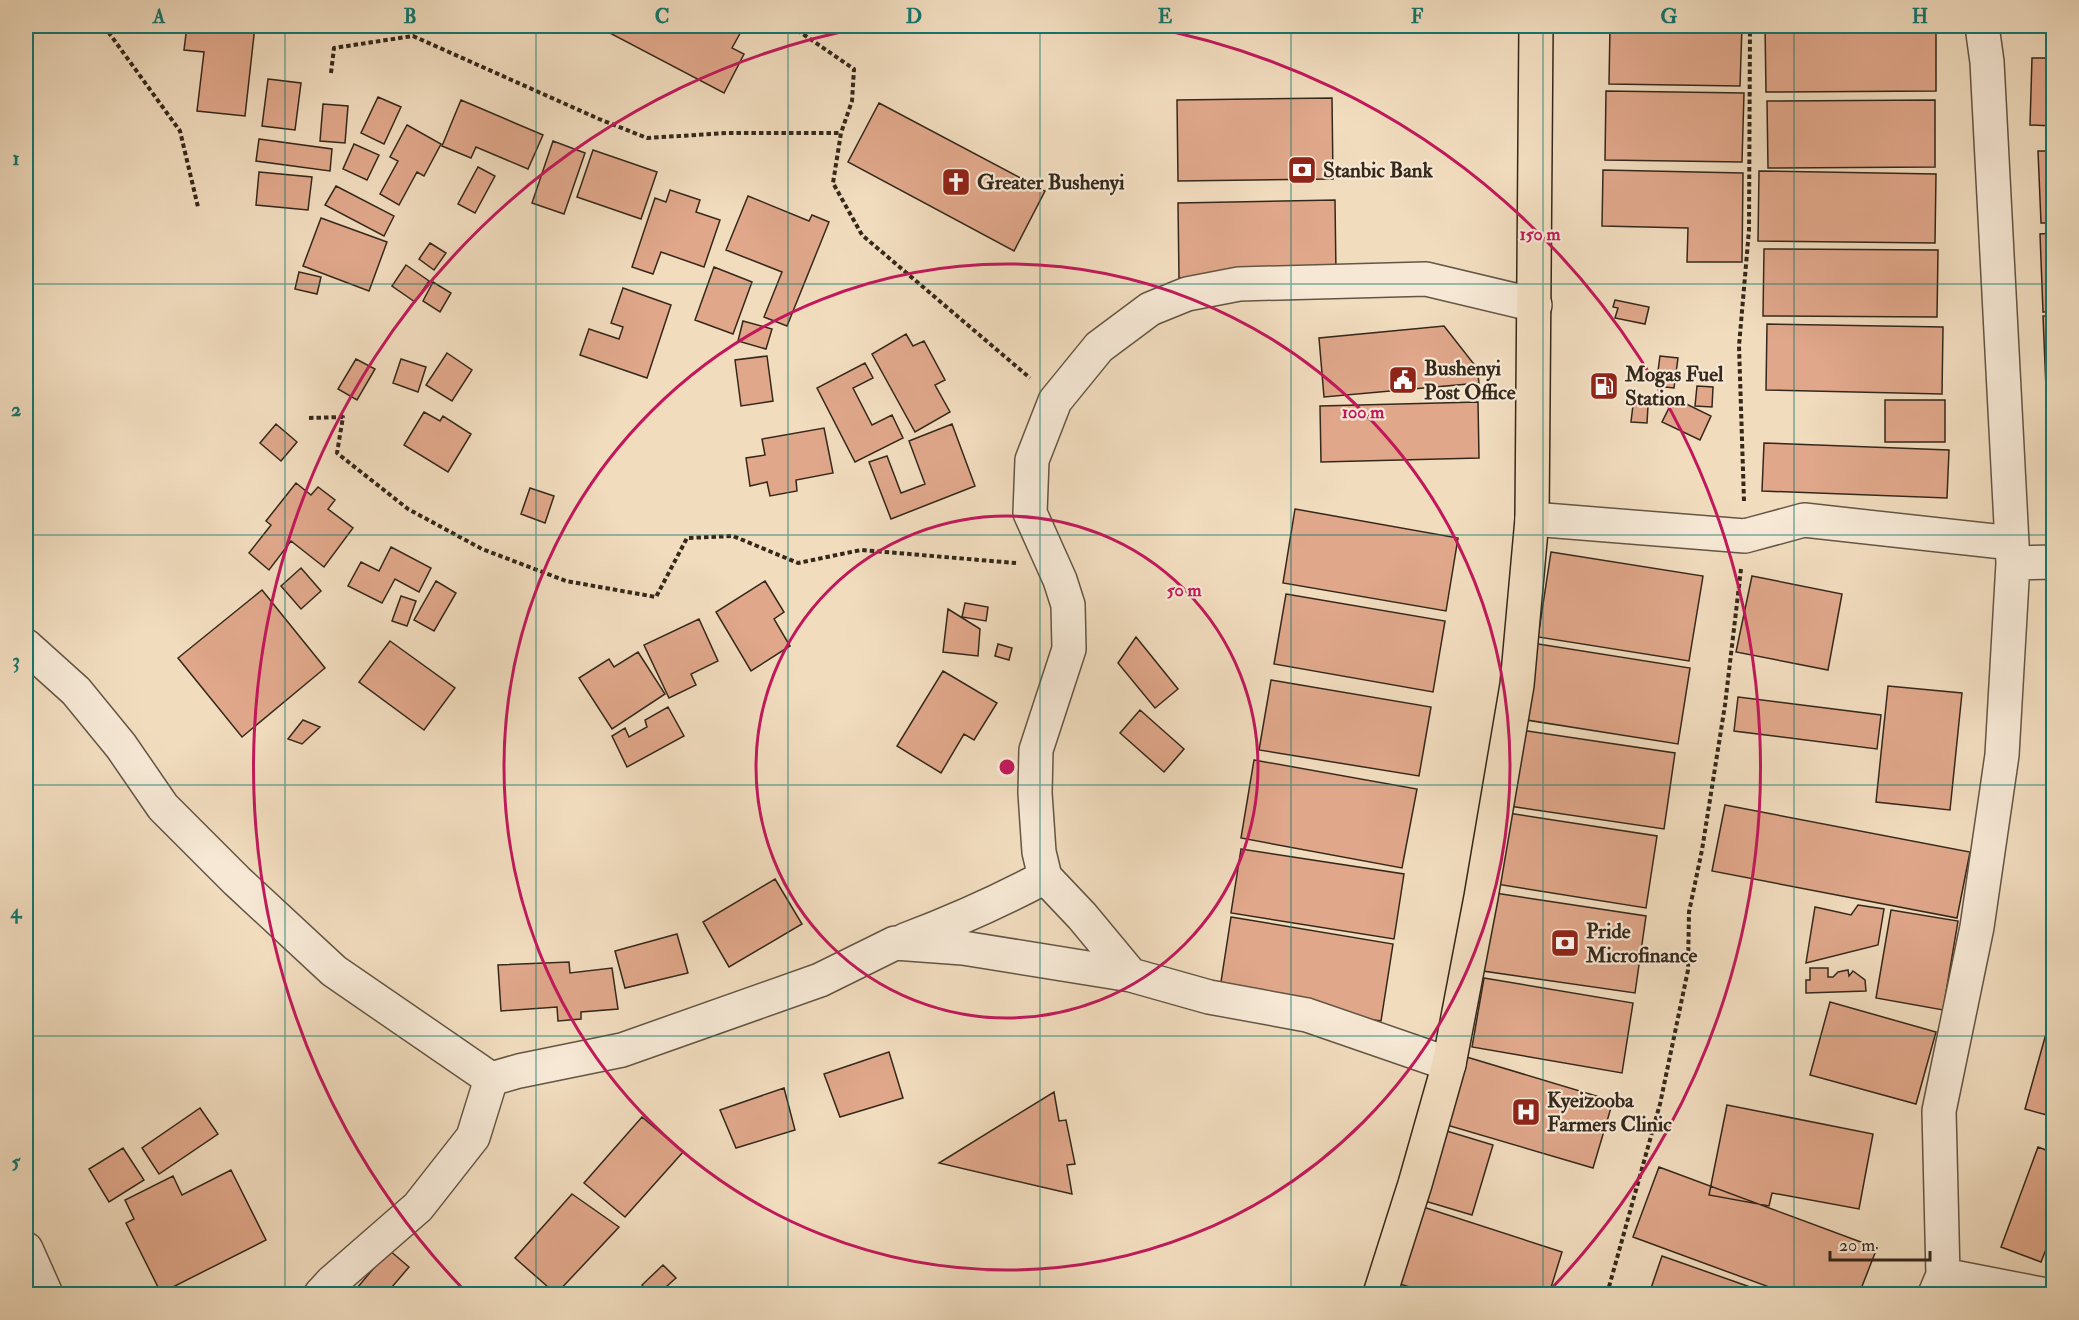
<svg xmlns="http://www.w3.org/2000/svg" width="2079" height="1320" font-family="'IM FELL Double Pica',serif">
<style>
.building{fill:#e0a78a;stroke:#35281b;stroke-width:1.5}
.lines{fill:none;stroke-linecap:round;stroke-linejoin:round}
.street-casing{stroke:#645544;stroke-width:36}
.primary-casing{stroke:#35281b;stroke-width:36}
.path{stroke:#35281b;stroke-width:4;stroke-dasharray:4.5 3;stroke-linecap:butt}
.street{stroke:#f6e8d5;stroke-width:33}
.primary{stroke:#f1dcbe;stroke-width:33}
.grid{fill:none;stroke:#0f766e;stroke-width:1.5;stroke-opacity:0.55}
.ring{fill:none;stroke:#c2185b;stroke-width:3}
.labels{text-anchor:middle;stroke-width:4.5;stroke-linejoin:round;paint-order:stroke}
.poi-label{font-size:21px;font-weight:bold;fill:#35281b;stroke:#f6e8d5;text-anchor:start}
.centre{fill:#c2185b;stroke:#f6e8d5;stroke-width:3}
.ring-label{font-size:18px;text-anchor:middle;font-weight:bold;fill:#c2185b;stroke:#f6e8d5;stroke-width:4.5;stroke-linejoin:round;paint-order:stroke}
.neatline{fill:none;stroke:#0f766e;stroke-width:2}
.grid-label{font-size:20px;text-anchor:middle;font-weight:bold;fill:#0f766e}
</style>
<rect width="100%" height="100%" fill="#f1dcbe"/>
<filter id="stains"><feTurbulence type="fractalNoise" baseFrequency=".00333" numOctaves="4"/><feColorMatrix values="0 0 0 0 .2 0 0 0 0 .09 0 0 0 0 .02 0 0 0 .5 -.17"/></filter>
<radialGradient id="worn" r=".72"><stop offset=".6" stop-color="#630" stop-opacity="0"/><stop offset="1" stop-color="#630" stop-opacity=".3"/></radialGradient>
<path class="building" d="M187,26H255L245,116L197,111L204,52L184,50Z
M606,26H732L742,30L732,48L744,54L724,93L604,30Z
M1610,26H1742L1740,86L1609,84Z
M1765,26H1936V91L1766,92Z
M2032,58H2054V126L2030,125Z
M268,79L301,83L295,130L262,126Z
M1606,91L1744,93L1742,162L1605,160Z
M378,97L401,107L384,144L361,133Z
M1332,98L1333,179L1178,181L1177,100Z
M461,100L543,135L528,169L476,147L471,158L442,146Z
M1935,100V167L1768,168L1767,101Z
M879,103L1045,191L1014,251L848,162Z
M323,104L348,106L345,143L320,141Z
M407,125L441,144L424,176L417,172L399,205L380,194L398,161L390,157Z
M259,139L332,149L330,171L256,161Z
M553,141L585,153L564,214L532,203Z
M354,144L379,155L367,180L343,169Z
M593,150L657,172L641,219L577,197Z
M2038,151H2054V223H2041Z
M478,167L495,176L475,213L458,204Z
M1603,170L1743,173L1742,262H1687L1688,228L1602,226Z
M1759,171L1936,174L1935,243L1758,241Z
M259,172L312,177L308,210L256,205Z
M336,186L394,216L384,236L325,205Z
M670,190L700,200L696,212L720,220L704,267L661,252L653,274L632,267L655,198L666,202Z
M748,196L809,221L812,215L829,222L787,326L764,317L782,272L726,250Z
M1335,200L1336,274L1179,278L1178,203Z
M321,218L387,242L369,291L303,266Z
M2054,233V312H2043L2040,234Z
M430,243L446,253L434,270L419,259Z
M1764,249L1938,250L1937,317L1763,316Z
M406,265L429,281L415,302L392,286Z
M714,267L752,282L733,334L695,320Z
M299,272L321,277L317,294L295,289Z
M433,282L451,293L440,312L423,301Z
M623,288L671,305L647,378L580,355L589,329L619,339L623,327L611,323Z
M1615,300L1649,307L1645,324L1615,318L1618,308L1613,307Z
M2043,316H2054V388H2046Z
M743,321L772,329L766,349L738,341Z
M1767,324L1943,327L1942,394L1766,390Z
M1444,326L1477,368L1479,383L1324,397L1319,338Z
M906,334L913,346L924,341L945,380L935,385L950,412L915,432L872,354Z
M447,353L472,370L452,401L426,385Z
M767,356L773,401L741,406L735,360Z
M1660,356L1678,358L1674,388L1656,386Z
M356,359L375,369L357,400L338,389Z
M401,359L426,367L418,392L393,383Z
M865,363L873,378L853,388L872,425L892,415L903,438L855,462L817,388Z
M1697,386L1713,387L1712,407L1695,406Z
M2047,393H2054V461H2049Z
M1674,398L1711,416L1700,440L1662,422Z
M1885,400H1945V442H1885Z
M1478,402L1479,458L1321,462L1320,406Z
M1633,405L1648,406L1647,423L1631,422Z
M424,412L440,421L443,416L471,434L448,472L404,445Z
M276,424L297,442L281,461L260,443Z
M952,424L975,486L891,519L869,462L887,456L901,493L925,484L909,441Z
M824,428L833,473L796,480L797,491L770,496L767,482L750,486L746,458L765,455L762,439Z
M1764,443L1949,450L1947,498L1762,491Z
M2048,466H2054V520H2049Z
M296,483L311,495L318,487L335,500L328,509L353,528L324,567L291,541L269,570L249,553L271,525L266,521Z
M530,488L554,496L545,523L521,514Z
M1295,509L1458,538L1446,611L1283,583Z
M2050,524H2054V542H2051Z
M391,547L431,568L419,592L395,579L382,603L348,586L361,562L379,571Z
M1551,552L1703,576L1689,661L1538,637Z
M301,568L321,591L301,609L281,586Z
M1752,576L1842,594L1828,670L1736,652Z
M436,581L456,593L434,631L414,620Z
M765,581L784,612L774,619L790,646L751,671L716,612Z
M262,590L325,668L242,737L178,658Z
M1286,594L1445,621L1433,692L1274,664Z
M401,596L416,601L407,626L392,621Z
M965,603L988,607L986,621L962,617Z
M948,609L980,629L978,656L943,652Z
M699,619L718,661L691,674L696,685L669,698L644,645Z
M1136,637L1178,689L1155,708L1118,663Z
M390,641L455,688L424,730L359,682Z
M1532,643L1690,668L1678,744L1520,719Z
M998,644L1012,648L1009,660L995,656Z
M638,652L665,694L612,729L579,678L609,659L614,667Z
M943,671L997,703L974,740L964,734L941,773L897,746Z
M1271,680L1431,707L1419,776L1259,750Z
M1888,686L1962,693L1950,810L1876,802Z
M1738,697L1881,715L1877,749L1734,731Z
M668,707L684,736L627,767L612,736L625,728L629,737L647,727L645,720Z
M1140,710L1184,749L1164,772L1120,733Z
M303,720L320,727L302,744L288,739Z
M1521,730L1675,753L1664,829L1509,806Z
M2054,759V843H2048Z
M1254,760L1417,789L1402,868L1241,838Z
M1725,805L1970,852L1957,918L1712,871Z
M1508,813L1657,836L1646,908L1496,884Z
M1241,849L1404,874L1394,939L1231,913Z
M775,879L802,924L729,967L703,922Z
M1495,893L1646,916L1635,993L1483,971Z
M1858,905L1884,909L1878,945L1806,963L1815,907L1851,915Z
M1891,910L1958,921L1943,1010L1876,998Z
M1231,917L1393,944L1381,1021L1219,995Z
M677,934L688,973L625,988L615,951Z
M569,962L570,973L612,968L618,1009L581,1012V1019L558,1021L557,1007L501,1011L498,965Z
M1810,968H1828V977H1833L1838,972L1848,970L1849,976L1853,971L1865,980L1866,991L1806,993V980H1810Z
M1484,978L1633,1003L1622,1073L1472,1047Z
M1830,1002L1936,1032L1916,1104L1810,1075Z
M2054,1005V1117L2025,1109Z
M889,1052L903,1098L840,1117L824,1074Z
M1460,1055L1613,1101L1593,1168L1440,1123Z
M784,1088L795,1130L736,1148L720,1110Z
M1054,1092L1059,1121L1066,1120L1075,1164L1067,1165L1072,1194L939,1163Z
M1727,1105L1873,1134L1859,1209L1772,1193L1769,1206L1709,1195Z
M200,1108L218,1134L159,1174L142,1148Z
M642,1117L683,1152L625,1217L584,1183Z
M1440,1129L1493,1145L1472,1215L1418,1199Z
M2038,1147L2054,1153V1229L2041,1262L2001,1247Z
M123,1148L144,1180L109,1202L89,1169Z
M1659,1167L1877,1248L1859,1294H1788L1633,1237Z
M231,1170L266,1240L161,1293L126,1223L134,1219L125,1200L173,1176L182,1195Z
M572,1194L619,1227L556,1294L515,1258Z
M1417,1205L1562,1252L1549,1294H1433L1393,1282Z
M389,1250L409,1267L386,1294H352Z
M1662,1256L1770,1294H1649Z
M663,1265L676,1278L658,1294H650L642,1285Z
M1393,1287L1415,1294H1391Z"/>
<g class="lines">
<g class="street-casing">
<path id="street" d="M1532,519L1745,536L1804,520L2012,543
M2013,563L2054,562
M26,646L76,691L121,746L163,807L237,881L334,971L491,1079
M905,940C953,922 1000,901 1045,877
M1131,975L1082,916L1045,877L1039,852L1035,793L1036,750L1069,649L1068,605L1060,580L1030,513L1032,460L1055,401L1099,347L1150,309L1187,294L1239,284L1426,279L1535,305
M26,1249L46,1294
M1943,1275L2041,1294
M321,1294L332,1282L418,1207L473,1137L491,1079L519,1071L622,1050L820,980L895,943L963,948L1131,975L1209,997L1307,1015L1449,1064
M1935,1294L1943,1275L1939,1111L1977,927L2002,755L2013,563L1987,62L1982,26"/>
</g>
<g class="primary-casing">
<path id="primary" d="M1380,1294L1415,1184L1449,1064L1481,897L1517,685L1532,519L1536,26"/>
</g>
<path class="path" d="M104,26L180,131L198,207
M791,26L854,69L852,101L841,133
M331,73L334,48L413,36L599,119L647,138L727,133H841L833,183L862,235L1030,378
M309,418L343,417L337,453L408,509L482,549L566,581L656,597L687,538L733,536L798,563L861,550L1016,563
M1744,501L1739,346L1749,230L1750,26
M1607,1294L1660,1104L1688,970L1689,912L1702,850L1725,705L1741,569"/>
<use href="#street" class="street"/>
<use href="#primary" class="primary"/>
</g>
<path class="grid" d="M285,26V1294M536,26V1294M788,26V1294M1040,26V1294M1291,26V1294M1543,26V1294M1794,26V1294M26,284H2054M26,535H2054M26,785H2054M26,1036H2054"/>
<g class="ring">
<circle cx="1007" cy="767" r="251"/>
<circle cx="1007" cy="767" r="503"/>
<path d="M465 1291A754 754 0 0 1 870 26M1144 26A754 754 0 0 1 1549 1291"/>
</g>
<defs>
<g id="bank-square" transform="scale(1.5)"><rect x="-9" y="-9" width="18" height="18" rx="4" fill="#8f2418" stroke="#f6e8d5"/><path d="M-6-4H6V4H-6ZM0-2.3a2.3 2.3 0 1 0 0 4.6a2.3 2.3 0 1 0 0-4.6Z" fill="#fff"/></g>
<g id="church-square" transform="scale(1.5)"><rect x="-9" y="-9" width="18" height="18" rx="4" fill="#8f2418" stroke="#f6e8d5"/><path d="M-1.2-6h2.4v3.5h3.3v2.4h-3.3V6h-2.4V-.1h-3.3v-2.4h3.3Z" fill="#fff"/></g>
<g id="civic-square" transform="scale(1.5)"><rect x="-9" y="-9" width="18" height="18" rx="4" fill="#8f2418" stroke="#f6e8d5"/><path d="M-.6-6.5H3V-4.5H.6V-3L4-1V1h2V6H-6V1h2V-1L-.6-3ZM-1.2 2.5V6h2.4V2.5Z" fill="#fff"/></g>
<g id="fuel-square" transform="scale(1.5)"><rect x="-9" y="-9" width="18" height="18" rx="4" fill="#8f2418" stroke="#f6e8d5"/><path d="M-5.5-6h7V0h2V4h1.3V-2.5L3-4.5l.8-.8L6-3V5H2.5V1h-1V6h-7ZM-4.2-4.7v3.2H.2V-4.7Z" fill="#fff"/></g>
<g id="hospital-square" transform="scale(1.5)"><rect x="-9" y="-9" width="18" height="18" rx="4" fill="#8f2418" stroke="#f6e8d5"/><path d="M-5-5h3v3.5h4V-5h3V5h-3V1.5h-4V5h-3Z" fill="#fff"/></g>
</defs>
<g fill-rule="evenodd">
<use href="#bank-square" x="1302" y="170"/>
<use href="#church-square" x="956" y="182"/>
<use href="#civic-square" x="1403" y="380"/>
<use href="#fuel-square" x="1604" y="386"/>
<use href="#bank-square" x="1565" y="943"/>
<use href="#hospital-square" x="1526" y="1112"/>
</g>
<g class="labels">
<g class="poi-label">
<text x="1323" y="177">Stanbic Bank</text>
<text x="977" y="189">Greater Bushenyi</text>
<text x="1424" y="375">Bushenyi<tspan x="1424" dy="24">Post Office</tspan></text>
<text x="1625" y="381">Mogas Fuel<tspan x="1625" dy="24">Station</tspan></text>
<text x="1586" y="938">Pride<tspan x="1586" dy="24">Microfinance</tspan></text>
<text x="1547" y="1107">Kyeizooba<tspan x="1547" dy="24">Farmers Clinic</tspan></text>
</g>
</g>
<circle cx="1007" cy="767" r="9" class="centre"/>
<g class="ring-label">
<text x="1540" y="240">150 m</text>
<text x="1363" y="418">100 m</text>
<text x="1184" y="596">50 m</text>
</g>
<rect width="2079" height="1320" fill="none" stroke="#f1dcbe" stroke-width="66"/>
<path d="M1830 1251v9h100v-9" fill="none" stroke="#35281b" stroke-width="3"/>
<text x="1839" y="1251" font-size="18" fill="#35281b" stroke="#f6e8d5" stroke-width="4.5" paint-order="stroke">20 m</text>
<rect x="33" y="33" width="2013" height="1254" class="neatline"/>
<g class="grid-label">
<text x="159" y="23">A</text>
<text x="410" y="23">B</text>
<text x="662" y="23">C</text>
<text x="914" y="23">D</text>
<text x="1165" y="23">E</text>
<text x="1417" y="23">F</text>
<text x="1669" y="23">G</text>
<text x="1920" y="23">H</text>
<text x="16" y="165">1</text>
<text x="16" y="416">2</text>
<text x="16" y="667">3</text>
<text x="16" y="918">4</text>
<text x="16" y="1168">5</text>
</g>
<rect width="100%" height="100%" filter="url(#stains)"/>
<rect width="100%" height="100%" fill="url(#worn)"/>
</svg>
